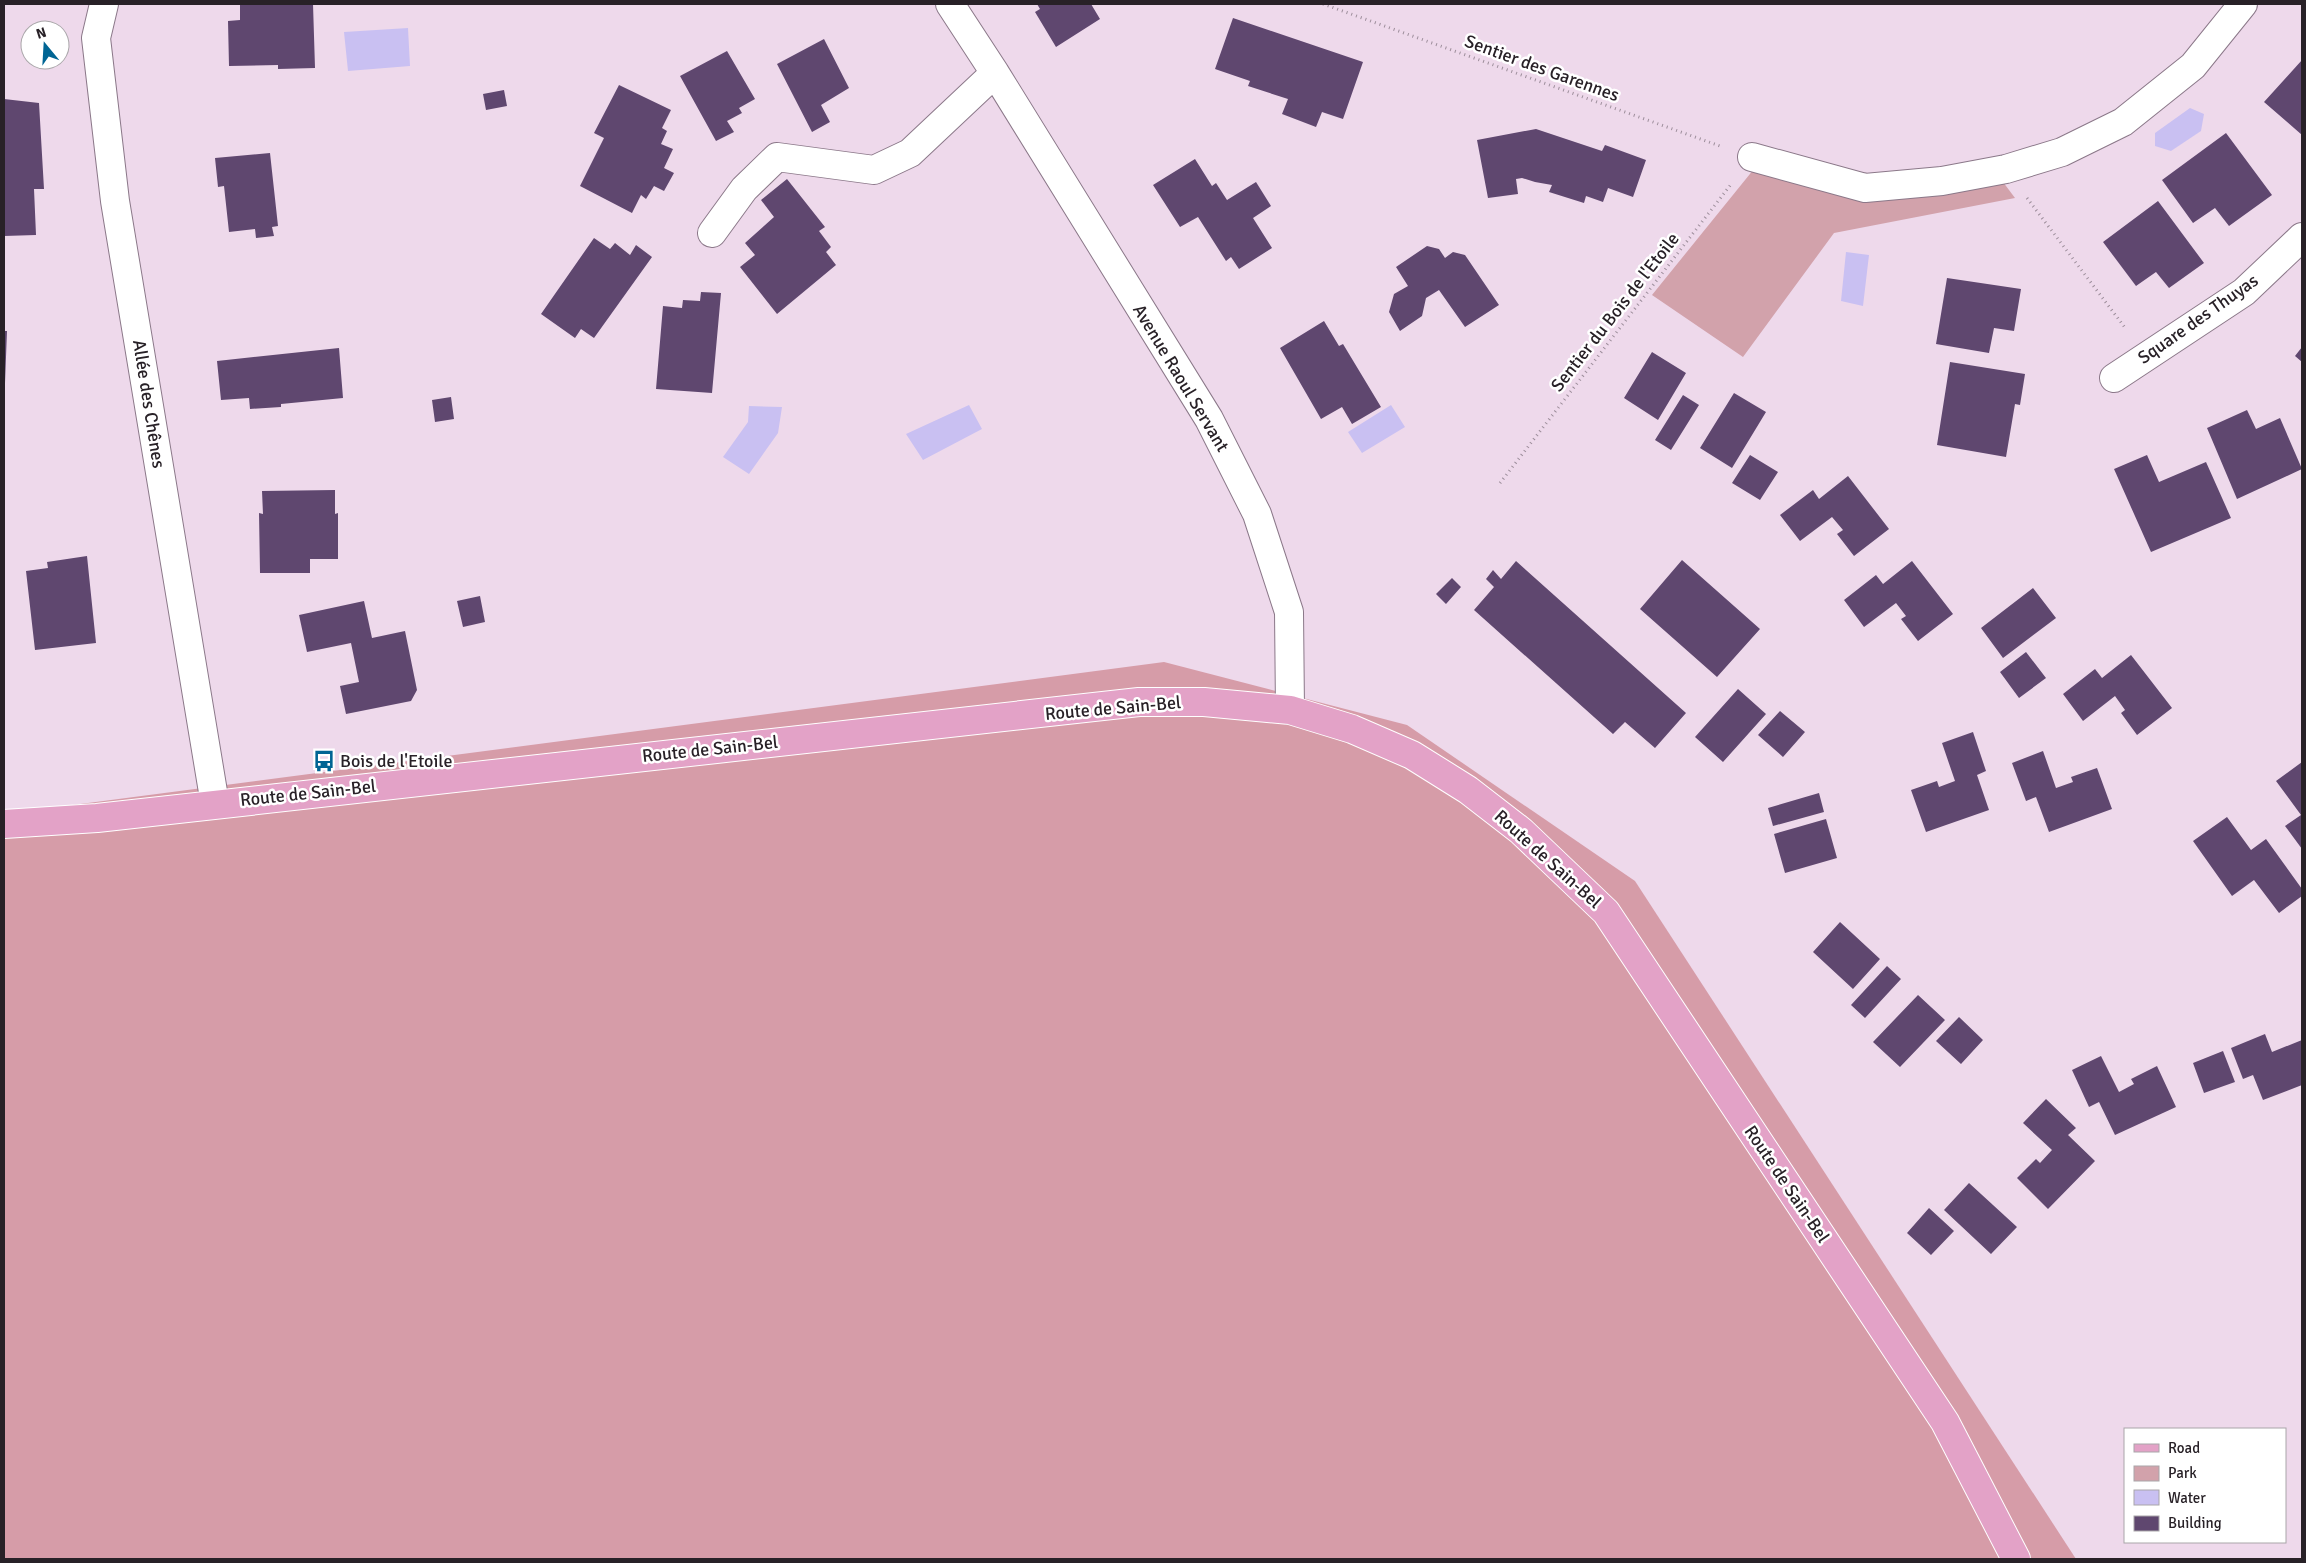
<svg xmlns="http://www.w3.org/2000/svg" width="2306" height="1563" font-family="Signika,sans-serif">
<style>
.green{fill:#d2a2ab}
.forest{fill:#d69ca8}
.water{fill:#c9c0f2}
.building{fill:#5f476f}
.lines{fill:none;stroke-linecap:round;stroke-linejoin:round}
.minor-casing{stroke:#8b7889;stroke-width:30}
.major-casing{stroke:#fff;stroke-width:30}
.path{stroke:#9d8e9b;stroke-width:3;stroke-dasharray:1 4;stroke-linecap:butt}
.minor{stroke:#fff;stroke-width:28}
.major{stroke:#e3a2c7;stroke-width:28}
.labels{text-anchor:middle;stroke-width:5;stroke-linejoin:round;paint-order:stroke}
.street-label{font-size:18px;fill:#282127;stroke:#fff}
.poi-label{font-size:18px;fill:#282127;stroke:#fff;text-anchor:start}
</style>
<rect width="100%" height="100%" fill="#eed9eb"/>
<path class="green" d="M1758,164L1862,194L2000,178L2015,198L1834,233L1743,357L1652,295Z"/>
<path class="forest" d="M1164,662L1407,725L1635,881L2076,1559H4V814Z"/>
<path class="water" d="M408,28L410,66L348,71L344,32Z
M2190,108L2204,114L2201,131L2171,151L2155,146V133Z
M1846,252L1869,255L1863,306L1841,301Z
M969,405L982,429L923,460L906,434Z
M1391,405L1405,427L1362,453L1348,432Z
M749,406L782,407L778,433L749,474L723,457L748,422Z"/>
<path class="building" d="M240,4H313L315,68L278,69V65L229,66L228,21L240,20Z
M1037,4H1091L1100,19L1056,47L1035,12L1040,9Z
M1233,18L1363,62L1343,119L1322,112L1316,127L1282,114L1288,99L1248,86L1250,81L1215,69Z
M824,39L849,88L821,105L830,122L812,132L777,64Z
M727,51L755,99L739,108L742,113L727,121L734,132L716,141L680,76Z
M2302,60V135L2264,102Z
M619,85L671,110L662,128L667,131L661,144L673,149L664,168L674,173L664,191L654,186L646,199L641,195L632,213L580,186L604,138L594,133Z
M504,90L507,106L486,110L483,94Z
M4,99L39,103L44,189H34L36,235L4,236Z
M1536,129L1602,151L1605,145L1646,160L1633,197L1608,188L1603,202L1586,196L1584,203L1549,192L1552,185L1535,182L1522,178L1516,179L1518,194L1488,198L1477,140Z
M2226,133L2272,195L2229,226L2215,208L2193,223L2162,180Z
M270,153L278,226L272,227L274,236L256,238L255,229L229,232L224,186L218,187L215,158Z
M1195,159L1212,186L1216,183L1227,200L1256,182L1271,206L1253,218L1272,248L1239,269L1231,257L1226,261L1198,217L1180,227L1153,185Z
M787,179L825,227L819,231L831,247L826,252L836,265L777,314L740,267L755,255L745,243L774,217L761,200Z
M2158,201L2204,263L2169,288L2156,272L2136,286L2103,242Z
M594,238L610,249L615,243L630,255L636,245L652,257L594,338L581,329L575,338L541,314Z
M1427,246L1439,249L1445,258L1453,252L1465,255L1499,305L1465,327L1439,290L1426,298L1422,316L1400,331L1389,312L1394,294L1408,286L1396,267Z
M1947,278L2021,289L2014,331L1994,328L1989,353L1936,344Z
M701,292L721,293L712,393L656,389L663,306L682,308L683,300L700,301Z
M1324,321L1339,346L1343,344L1381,407L1352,424L1342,407L1321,419L1280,348Z
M4,331H7L5,383H4Z
M2302,347V362L2295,356Z
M339,348L343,398L281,404V407L250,409L249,398L221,400L217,361Z
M1652,352L1686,373L1658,420L1624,398Z
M1950,362L2025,374L2020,405L2015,404L2006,457L1937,445Z
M1734,393L1766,412L1732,468L1700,448Z
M1683,395L1699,405L1671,450L1655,440Z
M451,397L454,419L435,422L432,400Z
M2247,410L2256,429L2280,418L2302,469L2237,499L2207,428Z
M1750,455L1778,472L1760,500L1732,483Z
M2147,455L2159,482L2206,462L2231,518L2151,552L2114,469Z
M1848,476L1889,529L1854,556L1837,534L1843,530L1832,517L1800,541L1780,515L1813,490L1819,499Z
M335,490V514L338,513V559H310V573H260L259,513L263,514L262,491Z
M87,556L96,643L35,650L26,571L48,568L47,562Z
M1682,560L1760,629L1717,677L1640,609Z
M1516,561L1686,713L1655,748L1625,722L1613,734L1474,610L1494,587L1486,579L1493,570L1501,579Z
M1912,561L1953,614L1918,641L1901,619L1906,616L1896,603L1864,627L1844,600L1876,575L1883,584Z
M1452,578L1461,587L1446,604L1436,594Z
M2033,588L2056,618L2003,658L1981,628Z
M480,596L485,622L463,627L457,601Z
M364,601L372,638L405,631L417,690L411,701L346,714L340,686L359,682L351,643L307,652L299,615Z
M2026,652L2046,678L2019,698L2000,672Z
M2131,655L2172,708L2137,735L2121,713L2125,710L2115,696L2083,721L2063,694L2095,669L2102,678Z
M1738,689L1766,714L1723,762L1695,737Z
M1780,711L1805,732L1783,757L1758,735Z
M1973,732L1986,771L1977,775L1989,810L1926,832L1911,790L1937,781L1939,787L1955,781L1942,743Z
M2043,751L2056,788L2073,782L2071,777L2097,768L2112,809L2049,832L2036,797L2026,801L2012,763Z
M2302,762V849L2285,826L2301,815L2276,781Z
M1819,793L1824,812L1773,826L1768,808Z
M2227,817L2251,850L2266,839L2302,889V896L2279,913L2254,880L2232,896L2193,841Z
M1826,819L1837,858L1785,873L1774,834Z
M1840,922L1880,959L1853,989L1813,952Z
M1887,966L1901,979L1865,1018L1851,1005Z
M1918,995L1945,1020L1900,1067L1873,1042Z
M1959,1017L1983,1040L1961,1064L1936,1041Z
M2265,1034L2272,1052L2302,1040V1085L2263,1100L2253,1075L2243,1079L2231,1048Z
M2223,1051L2235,1082L2204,1093L2193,1063Z
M2101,1056L2119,1092L2134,1084L2131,1079L2157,1066L2176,1107L2115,1135L2099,1102L2089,1107L2072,1070Z
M2046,1099L2076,1128L2068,1135L2095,1161L2048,1209L2017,1178L2036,1159L2040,1163L2052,1150L2023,1123Z
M1969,1183L2017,1227L1991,1254L1944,1210Z
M1929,1208L1954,1231L1931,1255L1907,1233Z"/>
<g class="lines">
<g class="minor-casing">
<path id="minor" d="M104,4L96,38L115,201L215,804
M950,4L995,73L1209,419L1257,514L1289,612L1290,710
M1752,157L1865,188L1942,181L2006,169L2062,152L2123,122L2193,66L2243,4
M712,233L744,189L777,157L874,170L910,153L995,73
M2114,378L2244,292L2302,237"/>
</g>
<g class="major-casing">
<path id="major" d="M4,824L97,818L1139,702H1204L1290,710L1352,729L1412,755L1468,790L1521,831L1606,912L1945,1422L2016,1559"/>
</g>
<path class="path" d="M1323,4L1720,146
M2027,198L2126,329
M1500,483L1732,183"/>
<use href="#minor" class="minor"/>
<use href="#major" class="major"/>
</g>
<defs>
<g id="bus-bare" transform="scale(1.725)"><path d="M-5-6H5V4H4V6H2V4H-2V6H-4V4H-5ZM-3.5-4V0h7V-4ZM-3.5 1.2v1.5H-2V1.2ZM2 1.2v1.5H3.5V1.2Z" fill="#006594" stroke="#fff" stroke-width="2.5" paint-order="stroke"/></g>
</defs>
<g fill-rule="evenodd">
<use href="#bus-bare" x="324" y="761"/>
</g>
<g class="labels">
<g class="street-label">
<text transform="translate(1542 68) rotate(20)" y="6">Sentier des Garennes</text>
<text transform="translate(1615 312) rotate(-52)" y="6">Sentier du Bois de l'Etoile</text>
<text transform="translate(2198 319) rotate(-35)" y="6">Square des Thuyas</text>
<text transform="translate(1181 378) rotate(59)" y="6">Avenue Raoul Servant</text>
<text transform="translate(149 404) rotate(81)" y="6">Allée des Chênes</text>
<text transform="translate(1113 708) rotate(-5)" y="6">Route de Sain-Bel</text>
<text transform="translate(710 749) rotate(-6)" y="6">Route de Sain-Bel</text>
<text transform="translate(308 793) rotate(-6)" y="6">Route de Sain-Bel</text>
<text transform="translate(1548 859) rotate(42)" y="6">Route de Sain-Bel</text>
<text transform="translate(1787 1184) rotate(56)" y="6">Route de Sain-Bel</text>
</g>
<g class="poi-label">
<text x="340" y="767">Bois de l'Etoile</text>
</g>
</g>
<rect width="2306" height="1563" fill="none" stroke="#282127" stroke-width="10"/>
<rect x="2124" y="1428" width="162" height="115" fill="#ffffff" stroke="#a9a6a9"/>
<rect x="2134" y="1444" width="25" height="8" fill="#e3a2c7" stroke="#a9a6a9"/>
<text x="2168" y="1453" font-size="15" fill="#282127">Road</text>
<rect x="2134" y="1466" width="25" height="15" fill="#d2a2ab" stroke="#a9a6a9"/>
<text x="2168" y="1478" font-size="15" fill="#282127">Park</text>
<rect x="2134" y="1490" width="25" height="15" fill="#c9c0f2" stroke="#a9a6a9"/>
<text x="2168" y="1503" font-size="15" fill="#282127">Water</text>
<rect x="2134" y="1516" width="25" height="15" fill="#5f476f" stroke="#a9a6a9"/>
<text x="2168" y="1528" font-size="15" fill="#282127">Building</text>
<g transform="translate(45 45) rotate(342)"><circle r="24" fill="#ffffff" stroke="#a9a6a9"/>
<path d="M0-4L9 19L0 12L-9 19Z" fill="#006594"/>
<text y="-8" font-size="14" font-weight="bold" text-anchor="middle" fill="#282127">N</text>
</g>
</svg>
